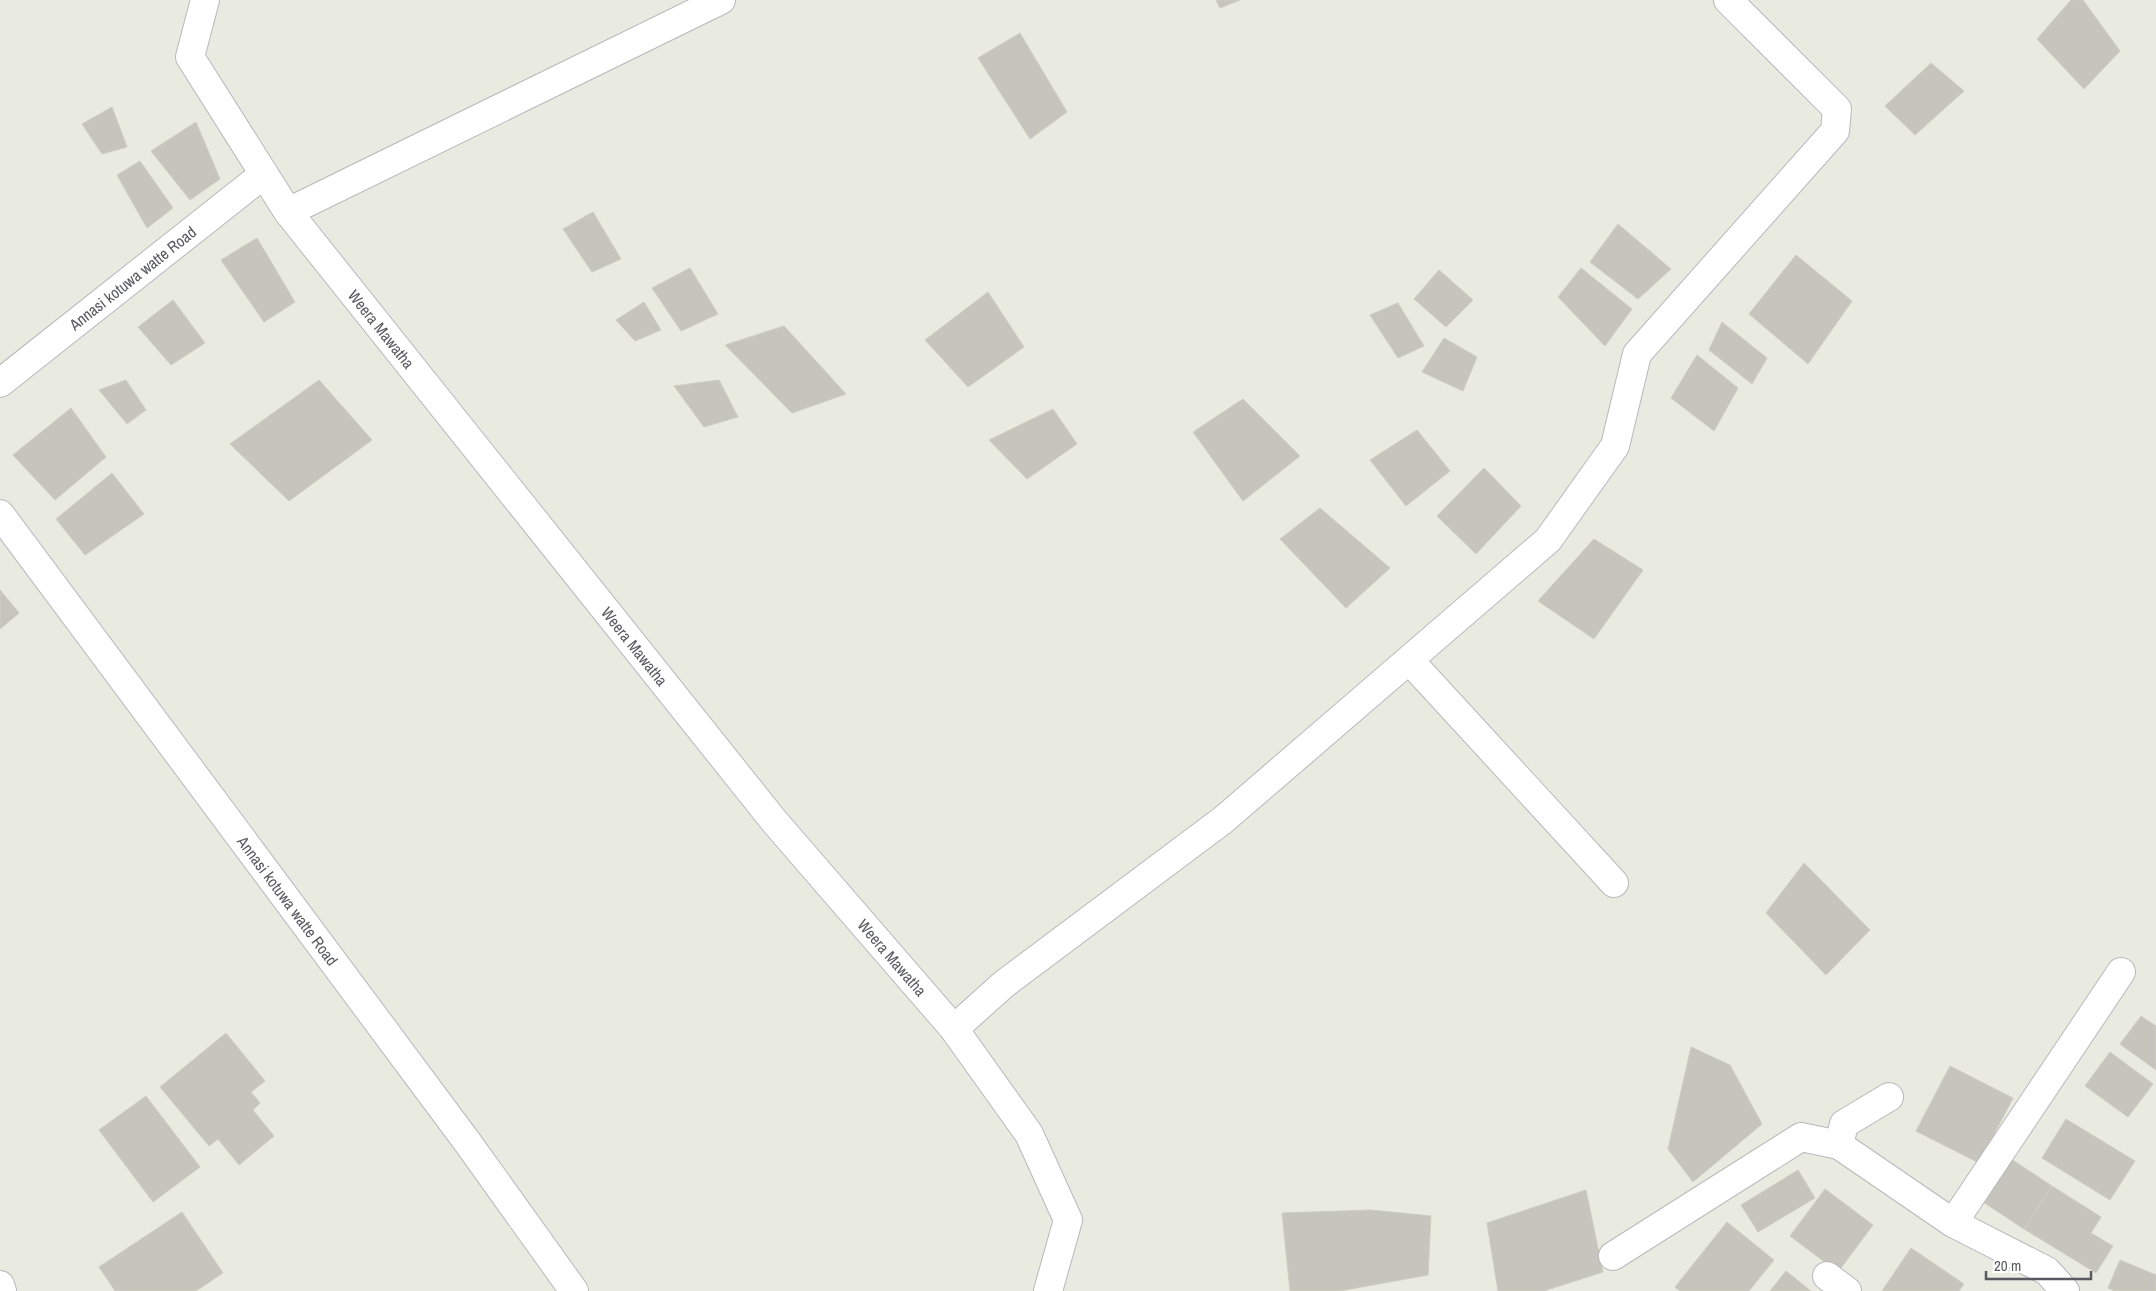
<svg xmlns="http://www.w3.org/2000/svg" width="2156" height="1291" font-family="'Archivo Narrow',sans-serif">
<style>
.building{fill:#c5c5bd;stroke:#cecdbf}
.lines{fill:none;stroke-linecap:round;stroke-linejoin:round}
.street-casing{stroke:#b8b8bd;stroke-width:30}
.street{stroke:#fff;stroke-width:28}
.labels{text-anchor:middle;stroke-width:4;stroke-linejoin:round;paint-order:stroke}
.street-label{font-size:16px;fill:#595a5f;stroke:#fff}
</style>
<rect width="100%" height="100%" fill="#e9eae0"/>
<path class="building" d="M1216,0H1240L1220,8Z
M2071,0H2083L2120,51L2084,89L2037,39Z
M1020,33L1067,112L1030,139L978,58Z
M1931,63L1964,91L1915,135L1885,106Z
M112,107L127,147L102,154L82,124Z
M196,122L220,179L190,200L151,151Z
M140,161L173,208L147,228L117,175Z
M593,212L621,259L592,272L563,229Z
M1618,224L1671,269L1638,299L1590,262Z
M257,238L295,302L264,322L221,260Z
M1796,255L1852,301L1808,364L1749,314Z
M690,268L718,314L681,331L652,288Z
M1581,268L1632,309L1605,346L1558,297Z
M1439,270L1473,300L1446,327L1414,299Z
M988,292L1024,347L968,387L925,340Z
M173,300L205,343L171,365L138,327Z
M644,302L661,330L635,341L616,320Z
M1398,303L1424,346L1398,358L1370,315Z
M1722,322L1767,358L1752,384L1709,350Z
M784,326L846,394L792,413L725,345Z
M1444,338L1477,357L1463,391L1422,372Z
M1697,355L1738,388L1714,431L1671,398Z
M126,380L146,410L127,424L99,390Z
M319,380L372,440L289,501L230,444Z
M719,380L738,417L704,427L674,386Z
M1243,399L1300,456L1243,501L1193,432Z
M71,408L106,457L55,500L13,455Z
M1053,409L1077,444L1027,479L989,440Z
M1417,430L1450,471L1406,506L1370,460Z
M1484,468L1521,506L1476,554L1437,516Z
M112,473L144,514L85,555L56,519Z
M1320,508L1390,568L1346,608L1280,539Z
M1594,539L1643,570L1594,639L1538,601Z
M0,590L19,613L0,629Z
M1804,863L1870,930L1826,975L1766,913Z
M2141,1016L2156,1026V1070L2120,1044Z
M226,1033L265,1081L251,1092L260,1103L253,1110L274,1136L239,1165L218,1139L209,1146L160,1087Z
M1691,1047L1730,1065L1762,1124L1693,1182L1668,1149Z
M2110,1052L2153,1084L2128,1117L2085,1086Z
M1950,1066L2013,1098L1979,1163L1916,1131Z
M146,1096L200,1167L153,1202L99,1130Z
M2066,1119L2135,1161L2110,1200L2042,1158Z
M2005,1155L2052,1186L2024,1229L1977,1198Z
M1798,1170L1815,1198L1758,1232L1741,1205Z
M2052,1186L2101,1217L2091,1233L2113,1246L2096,1273L2024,1229Z
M1825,1189L1873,1225L1838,1272L1790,1236Z
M1586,1190L1603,1272L1544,1291H1498L1487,1223Z
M1371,1210L1431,1216L1428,1275L1340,1291H1290L1282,1213Z
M182,1212L223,1273L196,1291H115L99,1267Z
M1727,1222L1774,1260L1749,1291H1680L1675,1287Z
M1911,1248L1964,1284L1959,1291H1882Z
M2120,1260L2156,1275V1291H2114L2108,1288Z
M1786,1271L1811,1291H1770Z"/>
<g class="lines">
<g class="street-casing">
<g id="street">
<path id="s1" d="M205,0L190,57L288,212L774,821L954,1029L1029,1134L1068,1220L1048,1291"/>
<path d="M288,212L721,0"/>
<path id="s2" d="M0,383L264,174"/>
<path id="s3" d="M0,514L468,1143L574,1291"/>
<path d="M1410,661L1614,883"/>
<path d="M954,1029L1004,984L1223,820L1548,540L1615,446L1637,354L1835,131L1837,109L1728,0"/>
<path d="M1839,1145L1844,1124L1889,1097"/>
<path d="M1613,1256L1801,1137L1839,1145L1953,1223"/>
<path d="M1827,1276L1847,1291"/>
<path d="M0,1285L2,1291"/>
<path d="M2065,1291L2047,1271L1953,1223L2121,972"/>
</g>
</g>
<use href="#street" class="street"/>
</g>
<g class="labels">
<g class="street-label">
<text dy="6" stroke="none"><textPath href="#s2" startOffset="169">Annasi kotuwa watte Road</textPath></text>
<text dy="6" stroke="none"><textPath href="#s1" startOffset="392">Weera Mawatha</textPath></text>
<text dy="6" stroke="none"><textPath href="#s1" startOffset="798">Weera Mawatha</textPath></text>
<text dy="6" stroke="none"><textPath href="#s3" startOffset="482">Annasi kotuwa watte Road</textPath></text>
<text dy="6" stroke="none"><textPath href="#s1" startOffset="1202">Weera Mawatha</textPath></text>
</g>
</g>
<path d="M1986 1271v8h105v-8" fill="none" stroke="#595a5f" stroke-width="2.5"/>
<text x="1994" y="1271" font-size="15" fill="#595a5f" stroke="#ffffff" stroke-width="4" paint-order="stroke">20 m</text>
</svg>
